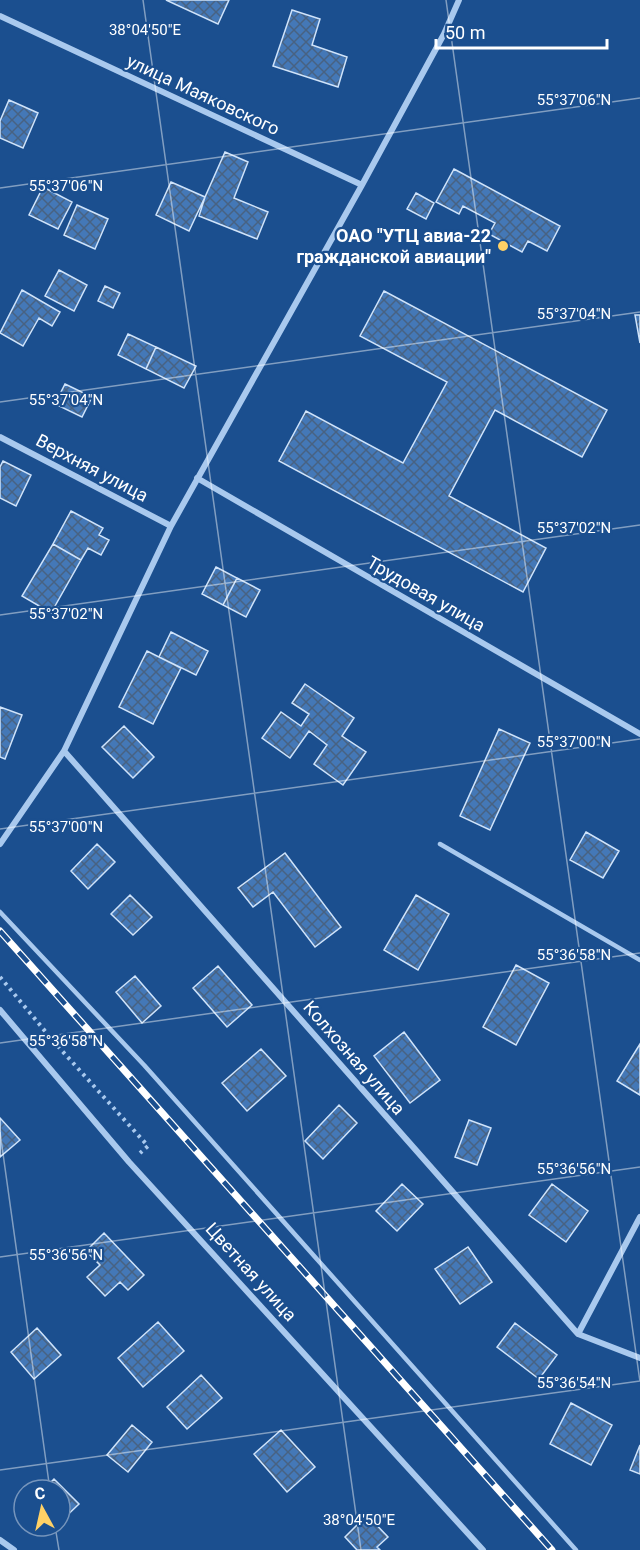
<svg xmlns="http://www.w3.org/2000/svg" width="640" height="1550" font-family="Roboto,sans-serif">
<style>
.building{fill:url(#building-cross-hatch);stroke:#cfe3fa;stroke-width:1.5}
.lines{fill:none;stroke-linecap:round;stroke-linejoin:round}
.path{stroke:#a9c9ee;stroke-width:4;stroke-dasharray:3 4.5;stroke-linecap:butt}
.service{stroke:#a9c9ee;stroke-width:4.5}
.minor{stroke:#a9c9ee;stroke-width:6}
.rail-casing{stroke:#fff;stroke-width:7}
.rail{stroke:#1b4f8f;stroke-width:4.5;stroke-dasharray:14;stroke-linecap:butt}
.ticks{fill:none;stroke:#fff;stroke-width:1.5;stroke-opacity:0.45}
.poi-dot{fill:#ffd166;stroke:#1b4f8f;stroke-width:2}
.labels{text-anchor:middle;stroke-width:4.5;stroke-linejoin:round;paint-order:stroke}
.street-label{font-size:18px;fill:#fff;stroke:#1b4f8f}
.poi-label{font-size:18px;font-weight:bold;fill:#fff;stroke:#1b4f8f;text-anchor:end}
.ticks-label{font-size:15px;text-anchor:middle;fill:#fff;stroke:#1b4f8f;stroke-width:4.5;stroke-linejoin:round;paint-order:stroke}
</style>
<defs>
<pattern id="building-cross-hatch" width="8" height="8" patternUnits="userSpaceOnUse" patternTransform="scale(1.5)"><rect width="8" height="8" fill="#4478b7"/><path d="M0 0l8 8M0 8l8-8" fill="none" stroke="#486282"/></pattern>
</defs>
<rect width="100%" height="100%" fill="#1b4f8f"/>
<path class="building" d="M166,0H229L218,24Z
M292,10L320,19L312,45L347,57L338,87L273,66Z
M9,100L38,113L23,148L0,138V121Z
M225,152L248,162L234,198L268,212L257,239L199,216L205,197Z
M454,169L560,226L547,251L528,241L522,252L489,234L495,223L463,206L459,214L436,202Z
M171,182L205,197L189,231L156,215Z
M43,187L72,202L58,229L29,215Z
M416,193L434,203L426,219L407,209Z
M77,205L108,219L95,249L64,235Z
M59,270L87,285L74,311L45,296Z
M105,286L120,293L113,308L98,301Z
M22,290L60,312L52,326L39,318L23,346L0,333Z
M384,291L607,410L582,457L495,410L449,496L546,548L523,592L279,461L306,411L403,463L447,382L360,336Z
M635,315H640V343Z
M128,334L156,347L146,369L118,355Z
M156,347L196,366L184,388L146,369Z
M65,384L92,397L82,417L55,404Z
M3,461L31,475L16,506L0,498V467Z
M71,511L103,528L99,535L109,540L101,555L88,548L81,560L53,544Z
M53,544L81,560L51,613L22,596Z
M216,567L237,578L223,605L202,594Z
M237,578L260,590L246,617L223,605Z
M171,632L208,651L196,675L159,657Z
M147,651L181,668L153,724L119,707Z
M305,684L354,718L342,736L366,752L343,785L314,764L327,745L309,731L290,758L262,738L281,712L301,726L309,714L292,703Z
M0,707L22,715L5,759L0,757Z
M124,726L154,757L133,778L102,747Z
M499,729L530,743L490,830L460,816Z
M586,832L619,851L603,878L570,860Z
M97,844L115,862L88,889L71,871Z
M285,853L341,927L315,947L273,892L253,907L238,888Z
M130,895L152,917L133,935L111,914Z
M416,895L449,914L418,970L384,950Z
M516,965L549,983L516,1045L483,1027Z
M218,966L252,1005L227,1027L193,988Z
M135,976L161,1006L142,1023L116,992Z
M404,1032L440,1080L410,1103L374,1056Z
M640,1044V1095L617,1081Z
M261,1049L286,1076L247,1111L222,1083Z
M339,1105L357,1123L323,1159L305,1141Z
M0,1118L20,1140L0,1157Z
M469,1120L491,1128L477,1165L455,1157Z
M402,1184L423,1204L397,1231L376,1211Z
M552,1184L588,1211L566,1242L529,1215Z
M104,1233L144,1275L128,1290L120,1282L105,1296L87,1277L100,1265L86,1251Z
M468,1247L492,1282L460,1304L435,1269Z
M158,1322L184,1351L143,1387L118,1358Z
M515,1323L557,1355L539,1379L497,1347Z
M37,1328L61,1355L34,1379L11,1352Z
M201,1375L222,1398L187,1429L167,1407Z
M571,1403L612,1425L591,1465L550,1444Z
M132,1425L152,1442L128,1472L107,1455Z
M281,1430L315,1467L287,1492L254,1454Z
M640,1445V1474L630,1470Z
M54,1479L79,1504L60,1522V1490H43Z
M367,1515L388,1537L377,1547L380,1550H357L345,1537Z"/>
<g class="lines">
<path class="path" d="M0,977L55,1043L148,1146L140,1153"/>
<path class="service" d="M440,844L640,960
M0,912L144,1065L576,1550"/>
<path class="minor" d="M0,16L362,185
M0,437L171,526
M197,478L640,734
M64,751L578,1334L640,1358
M0,844L64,751L171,526L362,185L444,34L459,0
M0,1010L129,1162L483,1550
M578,1334L640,1217
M0,1540L14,1550"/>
<g class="rail-casing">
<path id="rail" d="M0,931L552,1550"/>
</g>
<use href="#rail" class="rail"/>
</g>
<path class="ticks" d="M143,0L361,1550M446,0L640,1382M0,188L640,98M0,402L640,312M0,615L640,525M0,829L640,739M0,1043L640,953M0,1132L50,1490M0,1257L640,1167M0,1470L640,1381M55,1526L59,1550"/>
<circle class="poi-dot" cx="503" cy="246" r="6"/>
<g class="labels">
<g class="street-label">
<text transform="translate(203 95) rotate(25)" y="6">улица Маяковского</text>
<text transform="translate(92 468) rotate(28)" y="6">Верхняя улица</text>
<text transform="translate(426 594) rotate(30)" y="6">Трудовая улица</text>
<text transform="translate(354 1058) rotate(49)" y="6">Колхозная улица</text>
<text transform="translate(251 1272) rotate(48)" y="6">Цветная улица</text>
</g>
<g class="poi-label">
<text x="491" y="242">ОАО "УТЦ авиа-22<tspan x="491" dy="21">гражданской авиации"</tspan></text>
</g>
</g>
<g class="ticks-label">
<text x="145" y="35">38°04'50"E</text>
<text x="574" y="105">55°37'06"N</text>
<text x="66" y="191">55°37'06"N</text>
<text x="574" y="319">55°37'04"N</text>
<text x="66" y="405">55°37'04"N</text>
<text x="574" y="533">55°37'02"N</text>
<text x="66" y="619">55°37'02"N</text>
<text x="574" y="747">55°37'00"N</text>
<text x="66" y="832">55°37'00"N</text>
<text x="574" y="960">55°36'58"N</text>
<text x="66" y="1046">55°36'58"N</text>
<text x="574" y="1174">55°36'56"N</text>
<text x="66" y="1260">55°36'56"N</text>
<text x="574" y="1388">55°36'54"N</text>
<text x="359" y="1525">38°04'50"E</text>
</g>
<g transform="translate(42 1508) rotate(352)"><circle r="28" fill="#1b4f8f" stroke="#7695bc" stroke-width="1.5"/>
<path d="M0-4.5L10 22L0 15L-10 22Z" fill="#ffd166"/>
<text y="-9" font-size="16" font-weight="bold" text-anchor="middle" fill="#ffffff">С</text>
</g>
<path d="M436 39v9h171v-9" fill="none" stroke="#ffffff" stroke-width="3"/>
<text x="445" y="39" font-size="18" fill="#ffffff" stroke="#1b4f8f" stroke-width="4.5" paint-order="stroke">50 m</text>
</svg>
